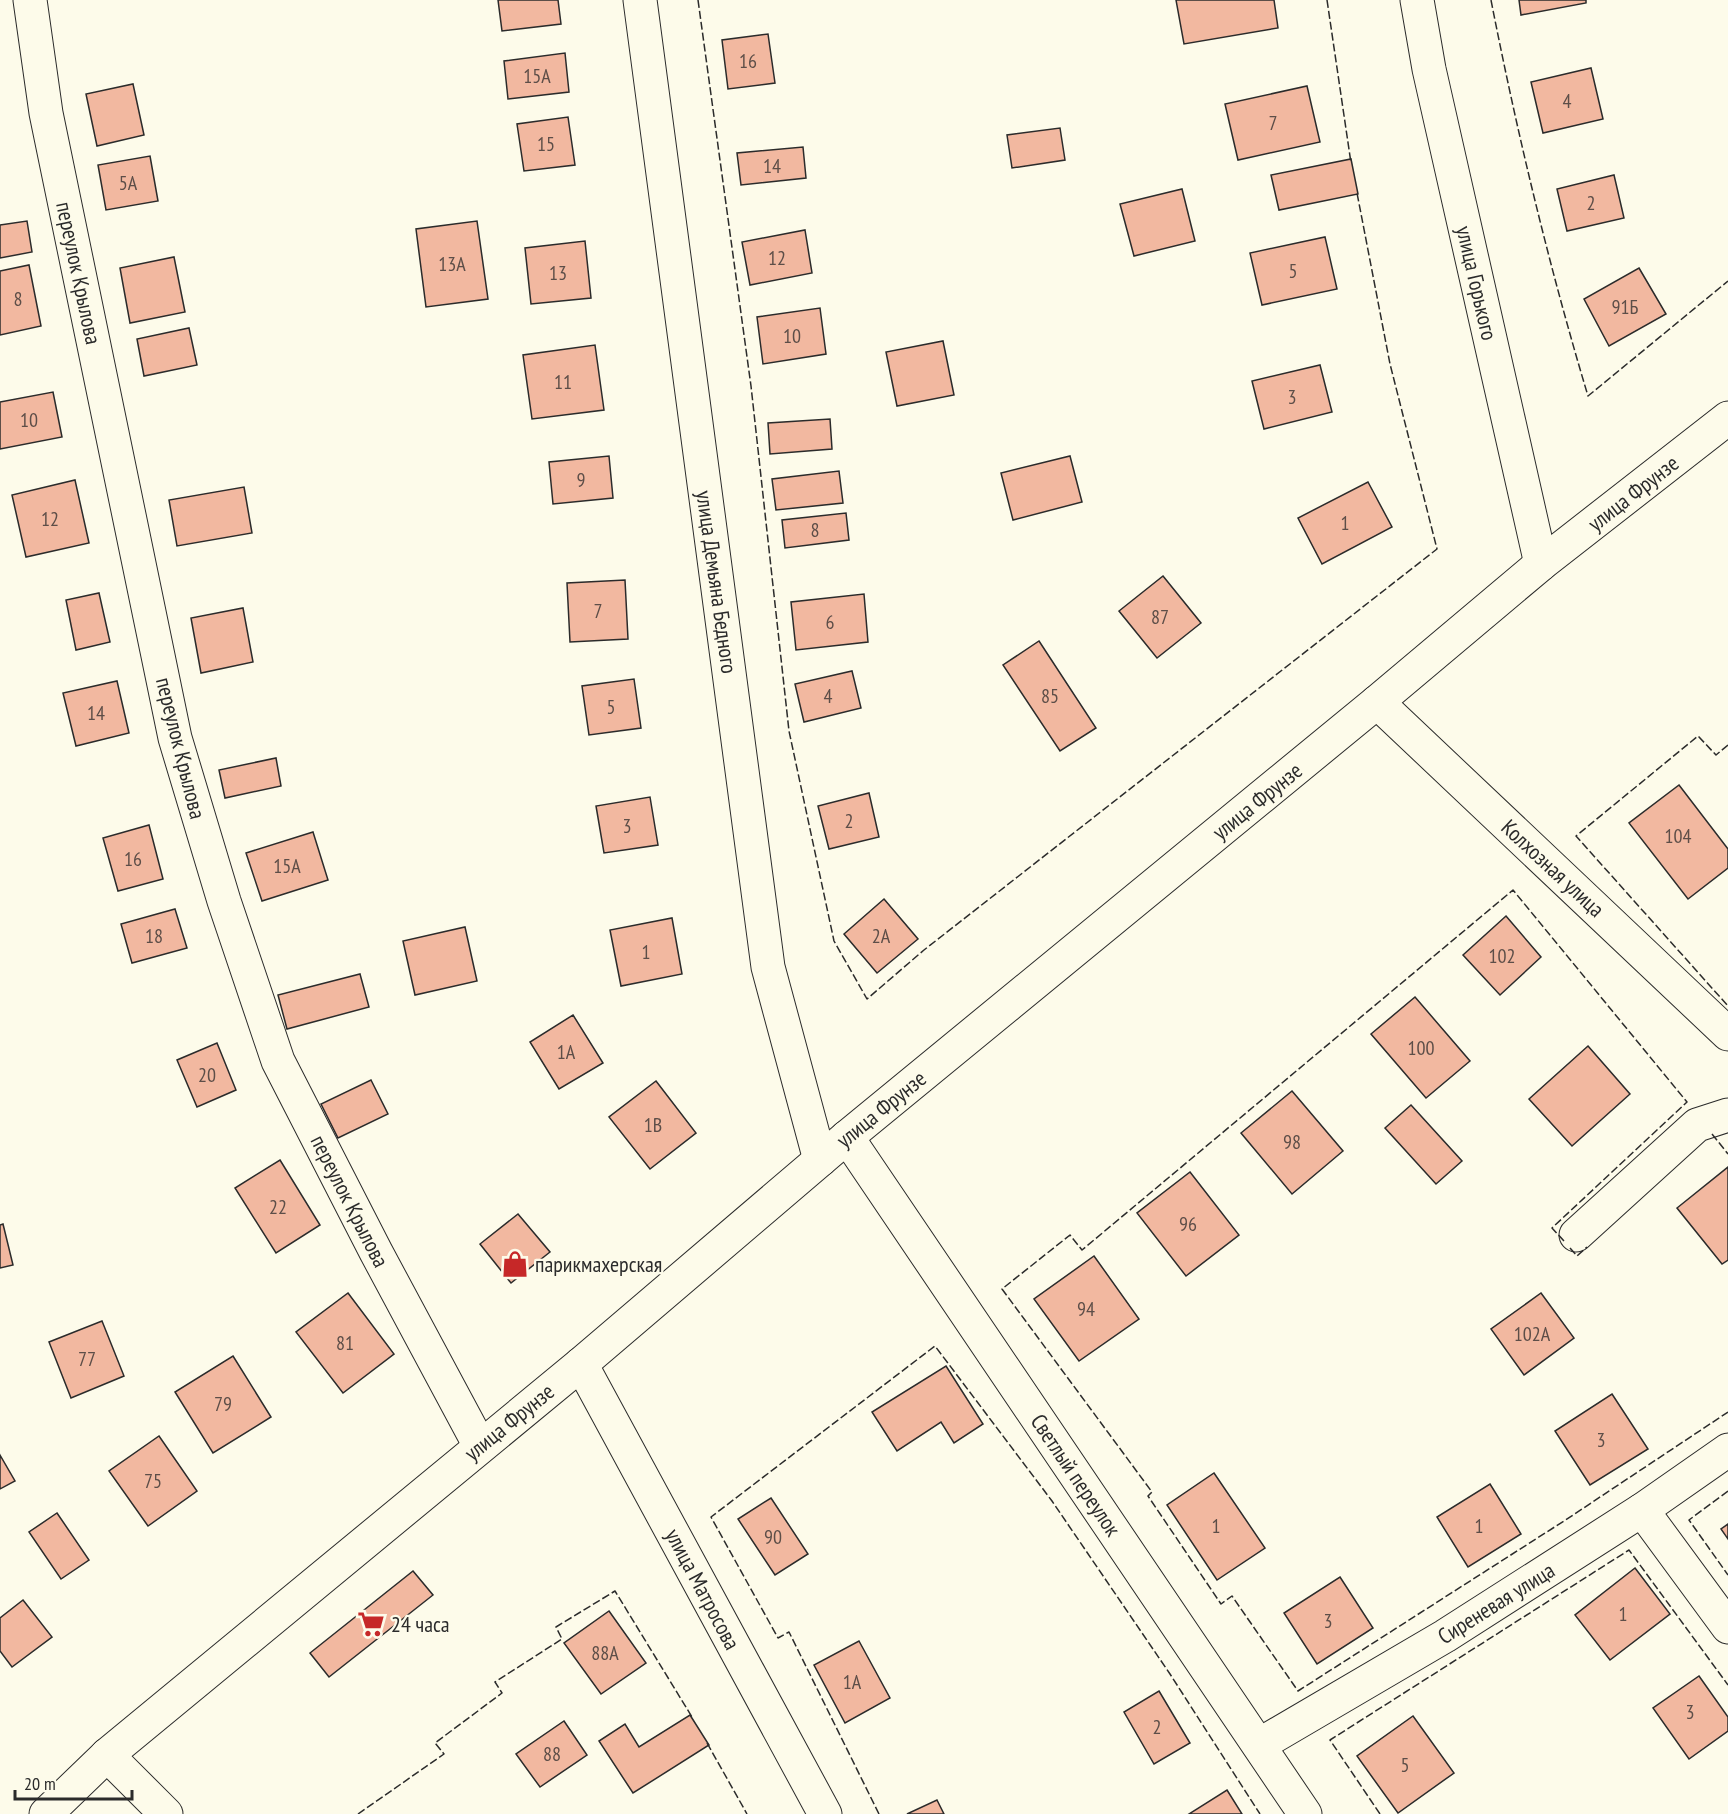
<svg xmlns="http://www.w3.org/2000/svg" width="1728" height="1814" font-family="'PT Sans Narrow',sans-serif">
  <style>
    .building { fill: #f2b8a0; stroke: #2b2b2b; stroke-width: 1.5 }
    .lines { fill: none; stroke-linecap: round; stroke-linejoin: round }
    .minor-casing { stroke: #2b2b2b; stroke-width: 35 }
    .major-casing { stroke: #2b2b2b; stroke-width: 35 }
    .minor { stroke: #fdfbea; stroke-width: 33 }
    .major { stroke: #fdfbea; stroke-width: 33 }
    .fence { stroke: #2b2b2b; stroke-width: 1.5; stroke-dasharray: 8 3; stroke-linecap: butt }
    .labels { text-anchor: middle; dominant-baseline: central; stroke-width: 4.5; stroke-linejoin: round; paint-order: stroke }
    .number-label { font-size: 20px; fill: #5d4e48 }
    .street-label { font-size: 22px; fill: #2b2b2b; stroke: #fdfbea }
    .poi-label { font-size: 22px; fill: #2b2b2b; stroke: #fdfbea; text-anchor: start }
  </style>
  <rect width="100%" height="100%" fill="#fdfbea"/>
  <g class="building">
    <path d="M498 0H558L561 24 502 31Z"/>
    <path d="M1176 0H1274L1278 28 1184 44Z"/>
    <path d="M1519 0H1586V3L1521 15Z"/>
    <path d="M768 34 775 83 728 89 722 40Z"/>
    <path d="M565 53 569 92 508 99 504 61Z"/>
    <path d="M1591 68 1603 119 1543 133 1531 82Z"/>
    <path d="M133 84 144 135 97 146 86 94Z"/>
    <path d="M1307 86 1320 142 1238 160 1225 104Z"/>
    <path d="M568 117 575 165 524 171 517 124Z"/>
    <path d="M1060 128 1065 160 1012 168 1007 135Z"/>
    <path d="M803 147 806 178 741 185 737 153Z"/>
    <path d="M150 156 158 201 106 210 98 165Z"/>
    <path d="M1351 159 1358 194 1279 210 1271 175Z"/>
    <path d="M1614 175 1624 218 1567 231 1557 189Z"/>
    <path d="M1182 189 1195 241 1134 256 1120 204Z"/>
    <path d="M27 221 32 252 0 258V225Z"/>
    <path d="M477 221 488 299 426 307 416 229Z"/>
    <path d="M805 230 812 273 750 285 742 242Z"/>
    <path d="M1325 237 1337 289 1262 305 1250 253Z"/>
    <path d="M585 241 591 298 531 304 525 248Z"/>
    <path d="M174 257 185 312 130 323 120 268Z"/>
    <path d="M29 265 41 326 0 335V271Z"/>
    <path d="M1639 268 1666 314 1609 346 1584 299Z"/>
    <path d="M820 308 826 354 763 364 757 317Z"/>
    <path d="M189 328 197 365 144 376 137 339Z"/>
    <path d="M943 341 954 395 897 406 886 352Z"/>
    <path d="M595 345 604 410 532 419 523 355Z"/>
    <path d="M1320 365 1332 412 1264 429 1252 381Z"/>
    <path d="M53 392 62 437 0 449V402Z"/>
    <path d="M830 419 832 449 770 454 768 423Z"/>
    <path d="M609 456 613 498 553 504 549 462Z"/>
    <path d="M1070 456 1082 502 1013 520 1001 473Z"/>
    <path d="M839 471 843 503 776 510 772 479Z"/>
    <path d="M75 480 89 543 26 557 12 495Z"/>
    <path d="M1368 482 1392 527 1322 564 1298 518Z"/>
    <path d="M244 487 252 533 177 546 169 500Z"/>
    <path d="M846 513 849 540 785 548 782 520Z"/>
    <path d="M1163 576 1201 623 1157 658 1119 611Z"/>
    <path d="M625 580 628 639 570 642 567 583Z"/>
    <path d="M99 593 110 642 76 650 66 600Z"/>
    <path d="M864 594 868 642 796 650 791 602Z"/>
    <path d="M243 608 253 662 201 673 191 618Z"/>
    <path d="M1039 641 1096 728 1060 751 1003 665Z"/>
    <path d="M852 671 861 708 804 722 795 684Z"/>
    <path d="M634 679 641 728 589 735 582 686Z"/>
    <path d="M117 681 129 733 76 746 63 693Z"/>
    <path d="M276 758 281 786 225 798 219 770Z"/>
    <path d="M1679 785 1728 849V868L1688 899 1629 823Z"/>
    <path d="M869 793 879 837 829 849 818 806Z"/>
    <path d="M650 797 658 845 604 853 596 806Z"/>
    <path d="M149 825 163 879 118 891 103 838Z"/>
    <path d="M313 832 328 880 262 901 246 853Z"/>
    <path d="M884 899 918 939 877 973 844 934Z"/>
    <path d="M175 909 187 948 132 963 121 924Z"/>
    <path d="M1506 916 1541 957 1500 995 1463 955Z"/>
    <path d="M672 918 682 974 621 986 610 930Z"/>
    <path d="M465 927 477 981 415 995 403 941Z"/>
    <path d="M360 974 369 1007 287 1029 278 995Z"/>
    <path d="M1415 997 1470 1061 1426 1098 1371 1034Z"/>
    <path d="M573 1015 603 1063 559 1089 530 1042Z"/>
    <path d="M217 1043 236 1090 197 1107 177 1060Z"/>
    <path d="M1588 1046 1630 1094 1572 1146 1529 1099Z"/>
    <path d="M371 1080 388 1114 338 1138 321 1104Z"/>
    <path d="M656 1081 696 1133 650 1169 609 1117Z"/>
    <path d="M1292 1091 1343 1151 1292 1194 1241 1133Z"/>
    <path d="M1411 1105 1462 1161 1436 1184 1385 1128Z"/>
    <path d="M280 1160 320 1225 276 1253 235 1188Z"/>
    <path d="M1728 1167V1260L1722 1264 1677 1208Z"/>
    <path d="M1190 1172 1239 1235 1186 1276 1137 1213Z"/>
    <path d="M518 1214 550 1252 511 1283 480 1244Z"/>
    <path d="M3 1224 13 1265 0 1268V1225Z"/>
    <path d="M1094 1256 1139 1319 1079 1361 1034 1299Z"/>
    <path d="M348 1293 394 1354 343 1393 296 1332Z"/>
    <path d="M1541 1293 1574 1338 1524 1375 1491 1329Z"/>
    <path d="M102 1321 124 1376 71 1398 49 1342Z"/>
    <path d="M233 1356 271 1417 213 1453 175 1392Z"/>
    <path d="M946 1366 983 1424 954 1443 941 1422 897 1451 872 1412Z"/>
    <path d="M1612 1394 1648 1449 1590 1485 1555 1431Z"/>
    <path d="M159 1436 197 1491 148 1526 109 1471Z"/>
    <path d="M0 1455 15 1481 0 1489Z"/>
    <path d="M1214 1473 1265 1548 1217 1580 1167 1505Z"/>
    <path d="M1490 1484 1521 1534 1468 1567 1437 1517Z"/>
    <path d="M771 1498 808 1554 775 1575 738 1519Z"/>
    <path d="M57 1513 89 1560 61 1579 29 1532Z"/>
    <path d="M1728 1524V1539L1721 1529Z"/>
    <path d="M1635 1568 1670 1614 1610 1660 1575 1615Z"/>
    <path d="M413 1571 433 1595 329 1677 310 1653Z"/>
    <path d="M1340 1577 1373 1628 1317 1664 1284 1613Z"/>
    <path d="M23 1600 52 1637 12 1667 0 1651V1618Z"/>
    <path d="M609 1611 646 1663 601 1694 564 1643Z"/>
    <path d="M859 1641 890 1698 845 1723 814 1665Z"/>
    <path d="M1699 1676 1728 1717V1731L1689 1759 1653 1708Z"/>
    <path d="M1159 1691 1190 1743 1154 1764 1124 1712Z"/>
    <path d="M690 1715 709 1745 633 1793 599 1741 625 1724 639 1747Z"/>
    <path d="M1413 1716 1454 1773 1398 1813 1357 1756Z"/>
    <path d="M564 1721 587 1755 540 1787 516 1754Z"/>
    <path d="M1227 1790 1242 1814H1189Z"/>
    <path d="M937 1800 944 1814H907Z"/>
  </g>
  <g class="lines">
    <defs>
      <g id="minor">
        <path d="M30 0 46 113 175 738 224 901 278 1061 376 1252 480 1446"/>
        <path d="M640 0 768 967 820 1160"/>
        <path d="M1417 0 1429 69 1541 564"/>
        <path d="M1377 702 1728 1034"/>
        <path d="M847 1137 1305 1814"/>
        <path d="M1576 1235 1697 1125 1728 1115"/>
        <path d="M581 1364 825 1814"/>
        <path d="M1642 1510 1728 1627"/>
        <path d="M1259 1745 1445 1636 1642 1510 1728 1450"/>
        <path d="M107 1755 166 1814"/>
      </g>
      <path id="major" d="M46 1814 107 1755 581 1364 847 1137 1377 702 1541 564 1728 418"/>
    </defs>
    <use href="#minor" class="minor-casing"/>
    <use href="#major" class="major-casing"/>
    <use href="#minor" class="minor"/>
    <use href="#major" class="major"/>
    <g class="fence">
      <path d="M698 0 751 386 789 731 834 941 867 999 924 950 1437 549 1390 364 1357 193"/>
      <path d="M1327 0 1351 163"/>
      <path d="M1491 0C1517 133 1549 266 1588 396L1728 281"/>
      <path d="M1728 745 1716 755 1698 736 1576 836 1728 1006"/>
      <path d="M1712 1134 1728 1154"/>
      <path d="M1564 1241 1552 1228 1687 1102 1513 890 1082 1250 1070 1235 1002 1289 1152 1492 1148 1496 1221 1604 1232 1596 1298 1691 1564 1521 1728 1412"/>
      <path d="M1570 1248 1577 1256 1587 1247"/>
      <path d="M1728 1491 1689 1520 1728 1575"/>
      <path d="M707 1743 747 1814"/>
      <path d="M358 1814 444 1754 435 1743 502 1693 495 1682 562 1639 556 1627 615 1591 692 1717"/>
      <path d="M879 1814 789 1632 778 1638 711 1517 935 1346 1052 1501 1170 1674 1260 1814"/>
      <path d="M1380 1814 1330 1740 1629 1550 1728 1685"/>
    </g>
  </g>
  <defs>
    <symbol id="shop-bare" viewBox="-9 -9 18 18"><path d="M-5-2.5h2.3a2.7 3.5 0 0 1 5.4 0H5L5.5 6h-11ZM-1.5-2.5h3a1.5 2.3 0 0 0-3 0Z" fill="#c62828" stroke="#fdfbea" stroke-width="2.5" paint-order="stroke"/></symbol>
    <symbol id="supermarket-bare" viewBox="-9 -9 18 18"><path d="M-6-5.5h2.5l.6 2H6L4.5 2H-2.5L-4.4-4H-6ZM-1.5 3.2a1.3 1.3 0 1 0 .1 0ZM3 3.2a1.3 1.3 0 1 0 .1 0Z" fill="#c62828" stroke="#fdfbea" stroke-width="2.5" paint-order="stroke"/></symbol>
  </defs>
  <g fill-rule="evenodd">
    <use href="#shop-bare" x="496" y="1245" width="38" height="38"/>
    <use href="#supermarket-bare" x="352" y="1605" width="38" height="38"/>
  </g>
  <g class="labels">
    <g class="number-label">
      <text x="748" y="61">16</text>
      <text x="537" y="76">15А</text>
      <text x="1567" y="101">4</text>
      <text x="1273" y="123">7</text>
      <text x="546" y="144">15</text>
      <text x="772" y="166">14</text>
      <text x="128" y="183">5А</text>
      <text x="1591" y="203">2</text>
      <text x="777" y="258">12</text>
      <text x="452" y="264">13А</text>
      <text x="1293" y="271">5</text>
      <text x="558" y="273">13</text>
      <text x="18" y="299">8</text>
      <text x="1625" y="307">91Б</text>
      <text x="792" y="336">10</text>
      <text x="563" y="382">11</text>
      <text x="1292" y="397">3</text>
      <text x="29" y="420">10</text>
      <text x="581" y="480">9</text>
      <text x="50" y="519">12</text>
      <text x="1345" y="523">1</text>
      <text x="815" y="530">8</text>
      <text x="598" y="611">7</text>
      <text x="1160" y="617">87</text>
      <text x="830" y="622">6</text>
      <text x="828" y="696">4</text>
      <text x="1050" y="696">85</text>
      <text x="611" y="707">5</text>
      <text x="96" y="713">14</text>
      <text x="849" y="821">2</text>
      <text x="627" y="826">3</text>
      <text x="1678" y="836">104</text>
      <text x="133" y="859">16</text>
      <text x="287" y="866">15А</text>
      <text x="154" y="936">18</text>
      <text x="881" y="936">2А</text>
      <text x="646" y="952">1</text>
      <text x="1502" y="956">102</text>
      <text x="1421" y="1048">100</text>
      <text x="566" y="1052">1А</text>
      <text x="207" y="1075">20</text>
      <text x="653" y="1125">1В</text>
      <text x="1292" y="1142">98</text>
      <text x="278" y="1207">22</text>
      <text x="1188" y="1224">96</text>
      <text x="1086" y="1309">94</text>
      <text x="1532" y="1334">102А</text>
      <text x="345" y="1343">81</text>
      <text x="87" y="1359">77</text>
      <text x="223" y="1404">79</text>
      <text x="1601" y="1440">3</text>
      <text x="153" y="1481">75</text>
      <text x="1216" y="1526">1</text>
      <text x="1479" y="1526">1</text>
      <text x="773" y="1537">90</text>
      <text x="1623" y="1614">1</text>
      <text x="1328" y="1621">3</text>
      <text x="605" y="1653">88А</text>
      <text x="852" y="1682">1А</text>
      <text x="1690" y="1712">3</text>
      <text x="1157" y="1727">2</text>
      <text x="552" y="1754">88</text>
      <text x="1405" y="1765">5</text>
    </g>
    <g class="street-label">
      <text transform="translate(79 273) rotate(78)">переулок Крылова</text>
      <text transform="translate(1477 283) rotate(77)">улица Горького</text>
      <text transform="translate(1633 493) rotate(-38)">улица Фрунзе</text>
      <text transform="translate(717 582) rotate(82)">улица Демьяна Бедного</text>
      <text transform="translate(181 748) rotate(76)">переулок Крылова</text>
      <text transform="translate(1257 801) rotate(-39)">улица Фрунзе</text>
      <text transform="translate(1553 868) rotate(43)">Колхозная улица</text>
      <text transform="translate(881 1109) rotate(-39)">улица Фрунзе</text>
      <text transform="translate(350 1201) rotate(63)">переулок Крылова</text>
      <text transform="translate(509 1422) rotate(-39)">улица Фрунзе</text>
      <text transform="translate(1076 1475) rotate(56)">Светлый переулок</text>
      <text transform="translate(703 1589) rotate(62)">улица Матросова</text>
      <text transform="translate(1496 1603) rotate(-32)">Сиреневая улица</text>
    </g>
    <g class="poi-label">
      <text x="535" y="1264">парикмахерская</text>
      <text x="391" y="1624">24 часа</text>
    </g>
  </g>
  <path d="M15 1790v9h117v-9" fill="none" stroke="#2b2b2b" stroke-width="3"/>
  <text x="24" y="1790" font-size="18" fill="#2b2b2b" stroke="#fdfbea" stroke-width="4.5" paint-order="stroke">20 m</text>
</svg>
